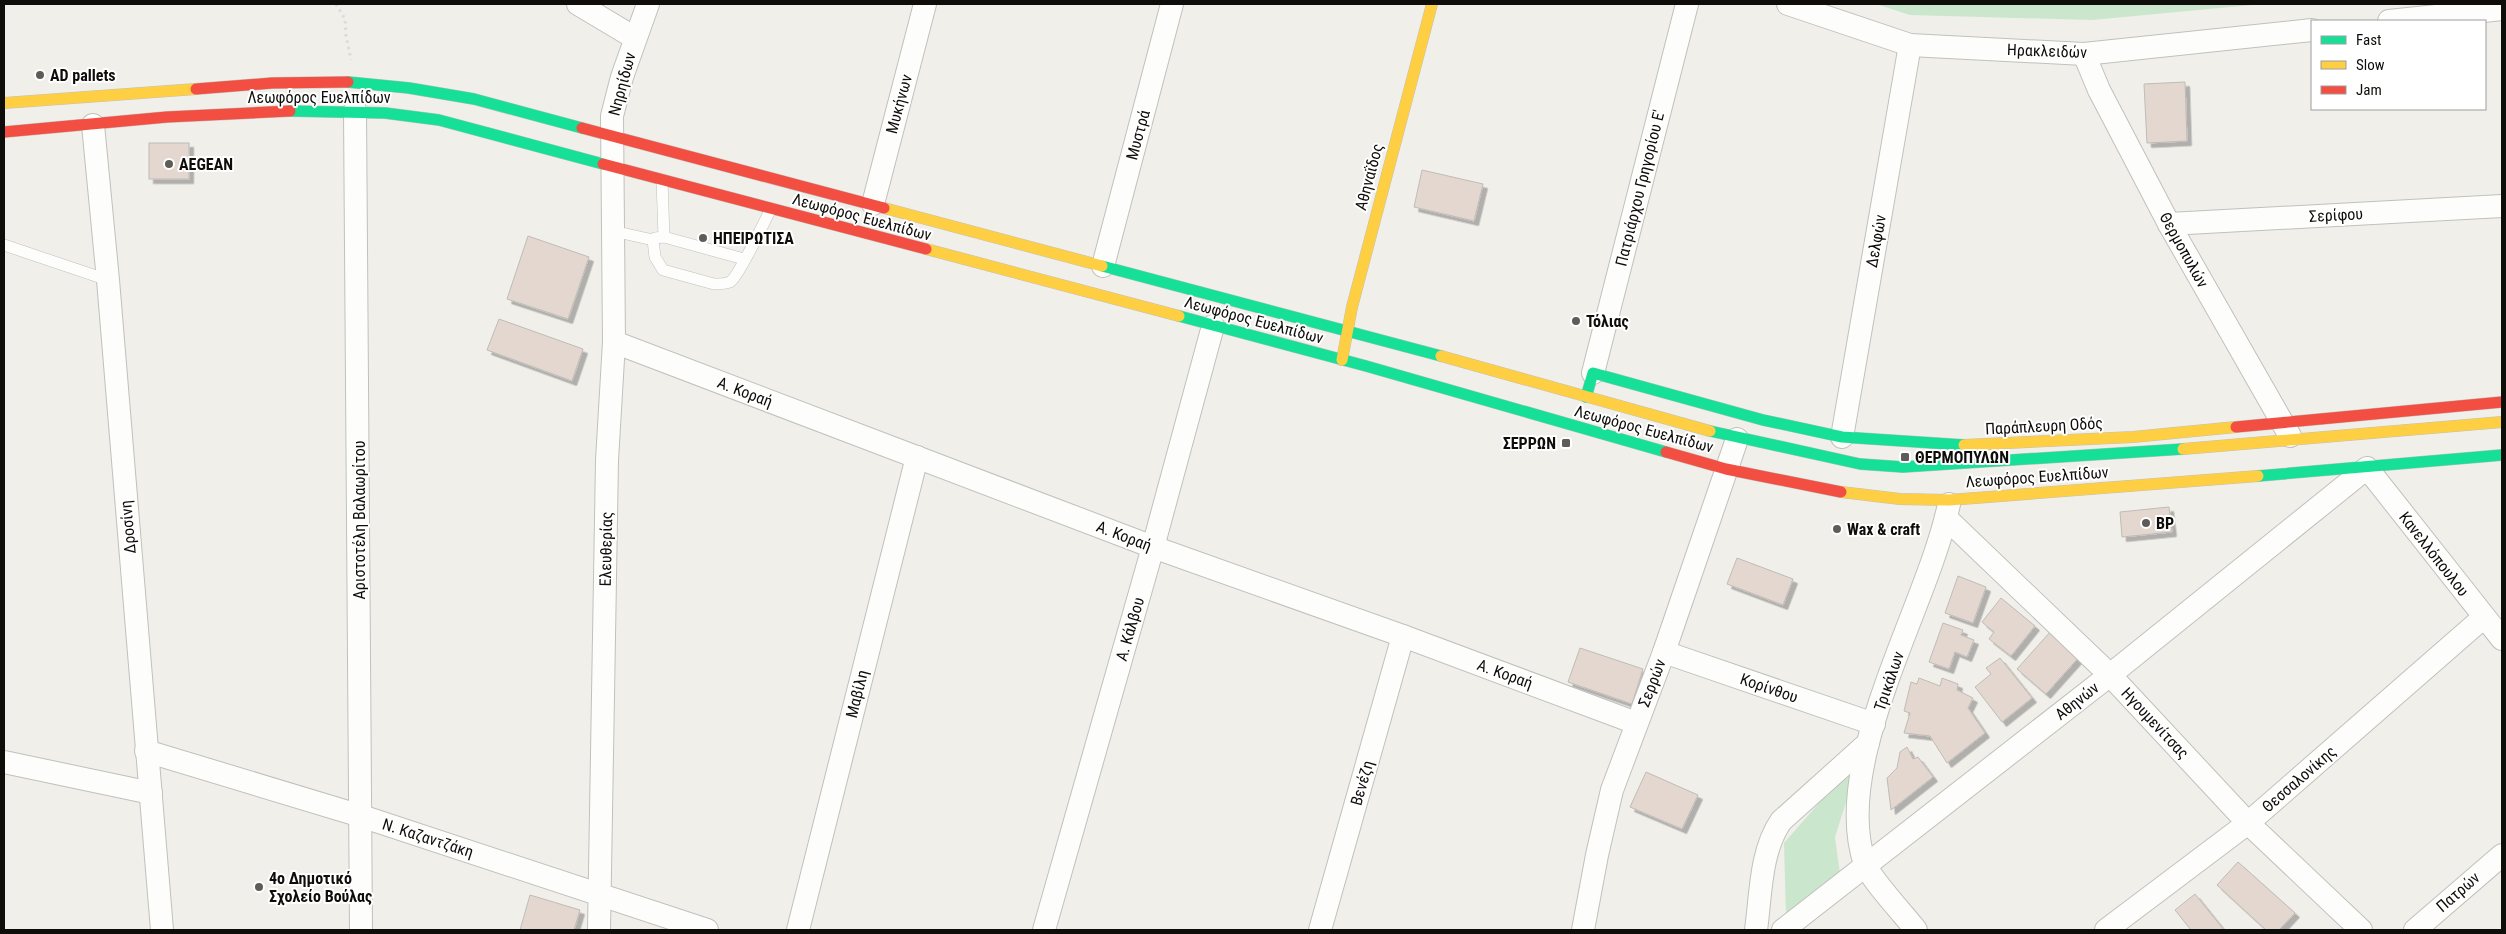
<svg xmlns="http://www.w3.org/2000/svg" width="2506" height="934" font-family="'Roboto Condensed',sans-serif">
  <style>
    .green { fill: #cae7cd }
    .building { fill: #e3d7cf; stroke: #bebbb8; filter: url(#shadow) }
    .lines { fill: none; stroke-linecap: round; stroke-linejoin: round }
    .lane-casing { stroke: #c1c0bc; stroke-width: 12 }
    .street-casing { stroke: #c1c0bc; stroke-width: 24 }
    .fast-casing { stroke: #c1c0bc; stroke-width: 12 }
    .slow-casing { stroke: #c1c0bc; stroke-width: 12 }
    .jam-casing { stroke: #c1c0bc; stroke-width: 12 }
    .path { stroke: #dcdbd9; stroke-width: 3; stroke-dasharray: 2.5 4; stroke-linecap: butt }
    .lane { stroke: #fdfdfc; stroke-width: 11 }
    .street { stroke: #fdfdfc; stroke-width: 22 }
    .fast { stroke: #16e098; stroke-width: 11 }
    .slow { stroke: #ffcf43; stroke-width: 11 }
    .jam { stroke: #f24e42; stroke-width: 11 }
    .poi-dot { fill: #5d5c58; stroke: #fff; stroke-width: 2 }
    .labels { text-anchor: middle; dominant-baseline: central; stroke-width: 4; stroke-linejoin: round; paint-order: stroke }
    .street-label { font-size: 16px; fill: #0e0d0a; stroke: #fff }
    .poi-label { font-size: 16px; font-weight: bold; fill: #0e0d0a; stroke: #fff; text-anchor: start }
  </style>
  <defs>
    <filter id="shadow"><feDropShadow dx="4.5" dy="4.5" stdDeviation="0" flood-color="#0004"/></filter>
  </defs>
  <rect width="100%" height="100%" fill="#f1efea"/>
  <g class="green">
    <path d="M1876 4H2263L2092 20 1910 15Z"/>
    <path d="M1861 755 1835 837 1840 874 1786 915 1784 843Z"/>
  </g>
  <g class="building">
    <path d="M2185 82 2187 141 2147 143 2144 84Z"/>
    <rect x="149" y="143" width="40" height="36"/>
    <path d="M1422 170 1483 184 1474 221 1414 207Z"/>
    <path d="M528 236 589 257 568 319 507 299Z"/>
    <path d="M499 319 583 349 572 381 487 350Z"/>
    <path d="M2169 507 2172 532 2122 537 2120 512Z"/>
    <path d="M1737 558 1793 579 1783 605 1727 584Z"/>
    <path d="M1958 576 1986 587 1973 623 1945 613Z"/>
    <path d="M2001 598 2035 626 2011 656 1989 639 1994 632 1982 622Z"/>
    <path d="M1943 623 1963 630 1961 635 1974 640 1967 657 1955 652 1949 669 1929 662Z"/>
    <path d="M2051 631 2080 656 2046 694 2017 669Z"/>
    <path d="M1580 648 1643 669 1632 704 1568 682Z"/>
    <path d="M2000 658 2032 698 2002 722 1975 687 1991 674 1986 668Z"/>
    <path d="M1919 678 1940 686 1942 678 1958 684 1957 690 1973 698 1968 708 1985 733 1947 763 1930 736 1904 733 1910 713 1904 711 1911 682 1917 684Z"/>
    <path d="M1907 747 1913 759 1918 757 1933 777 1891 810 1887 778 1897 768 1900 752Z"/>
    <path d="M1646 772 1698 795 1682 829 1630 807Z"/>
    <path d="M2238 862 2295 913 2279 930H2266L2217 885Z"/>
    <path d="M2195 894 2224 930H2191L2175 910Z"/>
    <path d="M530 895 580 910 574 930H520Z"/>
  </g>
  <g class="lines">
    <defs>
      <g id="lane">
        <path d="M662 180 664 237"/>
        <path d="M613 231 653 240"/>
        <path d="M4 245 108 280"/>
        <path d="M744 259 664 237 655 238 653 240 655 257 663 270 714 284C720 284 725 284 730 282 739 276 764 222 771 209"/>
      </g>
      <g id="street">
        <path d="M578 4 635 38"/>
        <path d="M1788 4 1910 45 2084 54 2312 30"/>
        <path d="M2389 21 2502 9"/>
        <path d="M2084 54 2099 90 2169 224 2290 436"/>
        <path d="M355 110 361 930"/>
        <path d="M93 125 108 280 162 930"/>
        <path d="M873 204 925 4"/>
        <path d="M2169 224 2502 206"/>
        <path d="M1103 266 1172 4"/>
        <path d="M614 342 1153 547 1403 636 1636 723"/>
        <path d="M1593 373 1687 4"/>
        <path d="M1842 437 1910 45"/>
        <path d="M1946 518 2110 675 2248 823 2361 930"/>
        <path d="M1664 652 1874 724"/>
        <path d="M146 751 361 816 707 930"/>
        <path d="M4 762 151 793"/>
        <path d="M599 930 607 460 614 342 612 116 622 77 648 4"/>
        <path d="M798 930 917 457"/>
        <path d="M1044 930 1153 547 1213 326"/>
        <path d="M1320 930 1403 636"/>
        <path d="M1583 930 1597 855 1612 790 1664 652 1737 439"/>
        <path d="M1756 930C1761 894 1760 852 1781 821L1868 743"/>
        <path d="M1783 930 2110 675 2367 468 2502 639"/>
        <path d="M1916 930C1905 916 1870 878 1865 864 1830 763 1928 606 1949 504"/>
        <path d="M2106 930 2248 823 2484 617"/>
        <path d="M2415 930 2502 855"/>
      </g>
      <g id="fast">
        <path d="M348 82 409 88 474 99 582 128"/>
        <path d="M290 111 385 113 439 120 603 164"/>
        <path d="M1102 266 1441 356"/>
        <path d="M1179 316 1366 366 1666 452"/>
        <path d="M1586 397 1593 373 1763 420 1842 437 1964 445"/>
        <path d="M1710 431 1860 464 1903 467 2183 449"/>
        <path d="M2258 476 2502 455"/>
      </g>
      <g id="slow">
        <path d="M4 103 196 89"/>
        <path d="M884 208 1102 266"/>
        <path d="M926 249 1179 316"/>
        <path d="M1441 356 1710 431"/>
        <path d="M1342 360 1352 307 1432 4"/>
        <path d="M1964 445 2133 437 2236 427"/>
        <path d="M2183 449 2502 422"/>
        <path d="M1841 492 1900 499 1949 500 2258 476"/>
      </g>
      <g id="jam">
        <path d="M196 89 272 83 348 82"/>
        <path d="M582 128 884 208"/>
        <path d="M4 132 167 117 290 111"/>
        <path d="M603 164 926 249"/>
        <path d="M2236 427 2502 402"/>
        <path d="M1666 452 1726 469 1841 492"/>
      </g>
    </defs>
    <use href="#lane" class="lane-casing"/>
    <use href="#street" class="street-casing"/>
    <use href="#fast" class="fast-casing"/>
    <use href="#slow" class="slow-casing"/>
    <use href="#jam" class="jam-casing"/>
    <path class="path" d="M336 4 345 19 346 36 351 60"/>
    <use href="#lane" class="lane"/>
    <use href="#street" class="street"/>
    <use href="#fast" class="fast"/>
    <use href="#slow" class="slow"/>
    <use href="#jam" class="jam"/>
  </g>
  <g class="poi-dot">
    <circle cx="40" cy="75" r="5"/>
    <circle cx="169" cy="164" r="5"/>
    <circle cx="703" cy="238" r="5"/>
    <circle cx="1576" cy="321" r="5"/>
    <rect x="1561" y="438" width="10" height="10" rx="2.5"/>
    <rect x="1900" y="452" width="10" height="10" rx="2.5"/>
    <circle cx="2146" cy="523" r="5"/>
    <circle cx="1837" cy="529" r="5"/>
    <circle cx="259" cy="887" r="5"/>
  </g>
  <g class="labels">
    <g class="street-label">
      <text transform="translate(2047 51) rotate(2)">Ηρακλειδών</text>
      <text transform="translate(622 84) rotate(-75)">Νηρηίδων</text>
      <text x="319" y="97">Λεωφόρος Ευελπίδων</text>
      <text transform="translate(899 104) rotate(-75)">Μυκήνων</text>
      <text transform="translate(1138 135) rotate(-75)">Μυστρά</text>
      <text transform="translate(1369 177) rotate(-75)">Αθηναΐδος</text>
      <text transform="translate(1640 188) rotate(-76)">Πατριάρχου Γρηγορίου Ε'</text>
      <text transform="translate(2336 215) rotate(-3)">Σερίφου</text>
      <text transform="translate(862 217) rotate(15)">Λεωφόρος Ευελπίδων</text>
      <text transform="translate(1876 241) rotate(-80)">Δελφών</text>
      <text transform="translate(2184 250) rotate(61)">Θερμοπυλών</text>
      <text transform="translate(1254 320) rotate(15)">Λεωφόρος Ευελπίδων</text>
      <text transform="translate(745 392) rotate(21)">Α. Κοραή</text>
      <text transform="translate(2044 426) rotate(-3)">Παράπλευρη Οδός</text>
      <text transform="translate(1644 429) rotate(15)">Λεωφόρος Ευελπίδων</text>
      <text transform="translate(2037 477) rotate(-4)">Λεωφόρος Ευελπίδων</text>
      <text transform="translate(359 520) rotate(-90)">Αριστοτέλη Βαλαωρίτου</text>
      <text transform="translate(128 527) rotate(-95)">Δροσίνη</text>
      <text transform="translate(1124 536) rotate(21)">Α. Κοραή</text>
      <text transform="translate(606 549) rotate(-89)">Ελευθερίας</text>
      <text transform="translate(2434 554) rotate(52)">Κανελλόπουλου</text>
      <text transform="translate(1130 629) rotate(-74)">A. Κάλβου</text>
      <text transform="translate(1505 674) rotate(20)">Α. Κοραή</text>
      <text transform="translate(1889 681) rotate(-71)">Τρικάλων</text>
      <text transform="translate(1652 683) rotate(-69)">Σερρών</text>
      <text transform="translate(1769 688) rotate(19)">Κορίνθου</text>
      <text transform="translate(857 694) rotate(-76)">Μαβίλη</text>
      <text transform="translate(2077 701) rotate(-38)">Αθηνών</text>
      <text transform="translate(2155 723) rotate(47)">Ηγουμενίτσας</text>
      <text transform="translate(2299 779) rotate(-41)">Θεσσαλονίκης</text>
      <text transform="translate(1362 783) rotate(-74)">Βενέζη</text>
      <text transform="translate(428 838) rotate(18)">Ν. Καζαντζάκη</text>
      <text transform="translate(2458 892) rotate(-41)">Πατρών</text>
    </g>
    <g class="poi-label">
      <text x="50" y="75">AD pallets</text>
      <text x="179" y="164">AEGEAN</text>
      <text x="713" y="238">ΗΠΕΙΡΩΤΙΣΑ</text>
      <text x="1586" y="321">Τόλιας</text>
      <text x="1556" y="443" text-anchor="end">ΣΕΡΡΩΝ</text>
      <text x="1915" y="457">ΘΕΡΜΟΠΥΛΩΝ</text>
      <text x="2156" y="523">BP</text>
      <text x="1847" y="529">Wax &amp; craft</text>
      <text x="269" y="878">4ο Δημοτικό<tspan x="269" dy="18">Σχολείο Βούλας</tspan></text>
    </g>
  </g>
  <rect width="2506" height="934" fill="none" stroke="#0e0d0a" stroke-width="10"/>
  <rect x="2311" y="20" width="175" height="90" fill="#ffffff" stroke="#9f9e9d"/>
  <rect x="2321" y="36" width="25" height="8" fill="#16e098" stroke="#9f9e9d"/>
  <text x="2356" y="45" font-size="15" fill="#0e0d0a">Fast</text>
  <rect x="2321" y="61" width="25" height="8" fill="#ffcf43" stroke="#9f9e9d"/>
  <text x="2356" y="70" font-size="15" fill="#0e0d0a">Slow</text>
  <rect x="2321" y="86" width="25" height="8" fill="#f24e42" stroke="#9f9e9d"/>
  <text x="2356" y="95" font-size="15" fill="#0e0d0a">Jam</text>
</svg>
